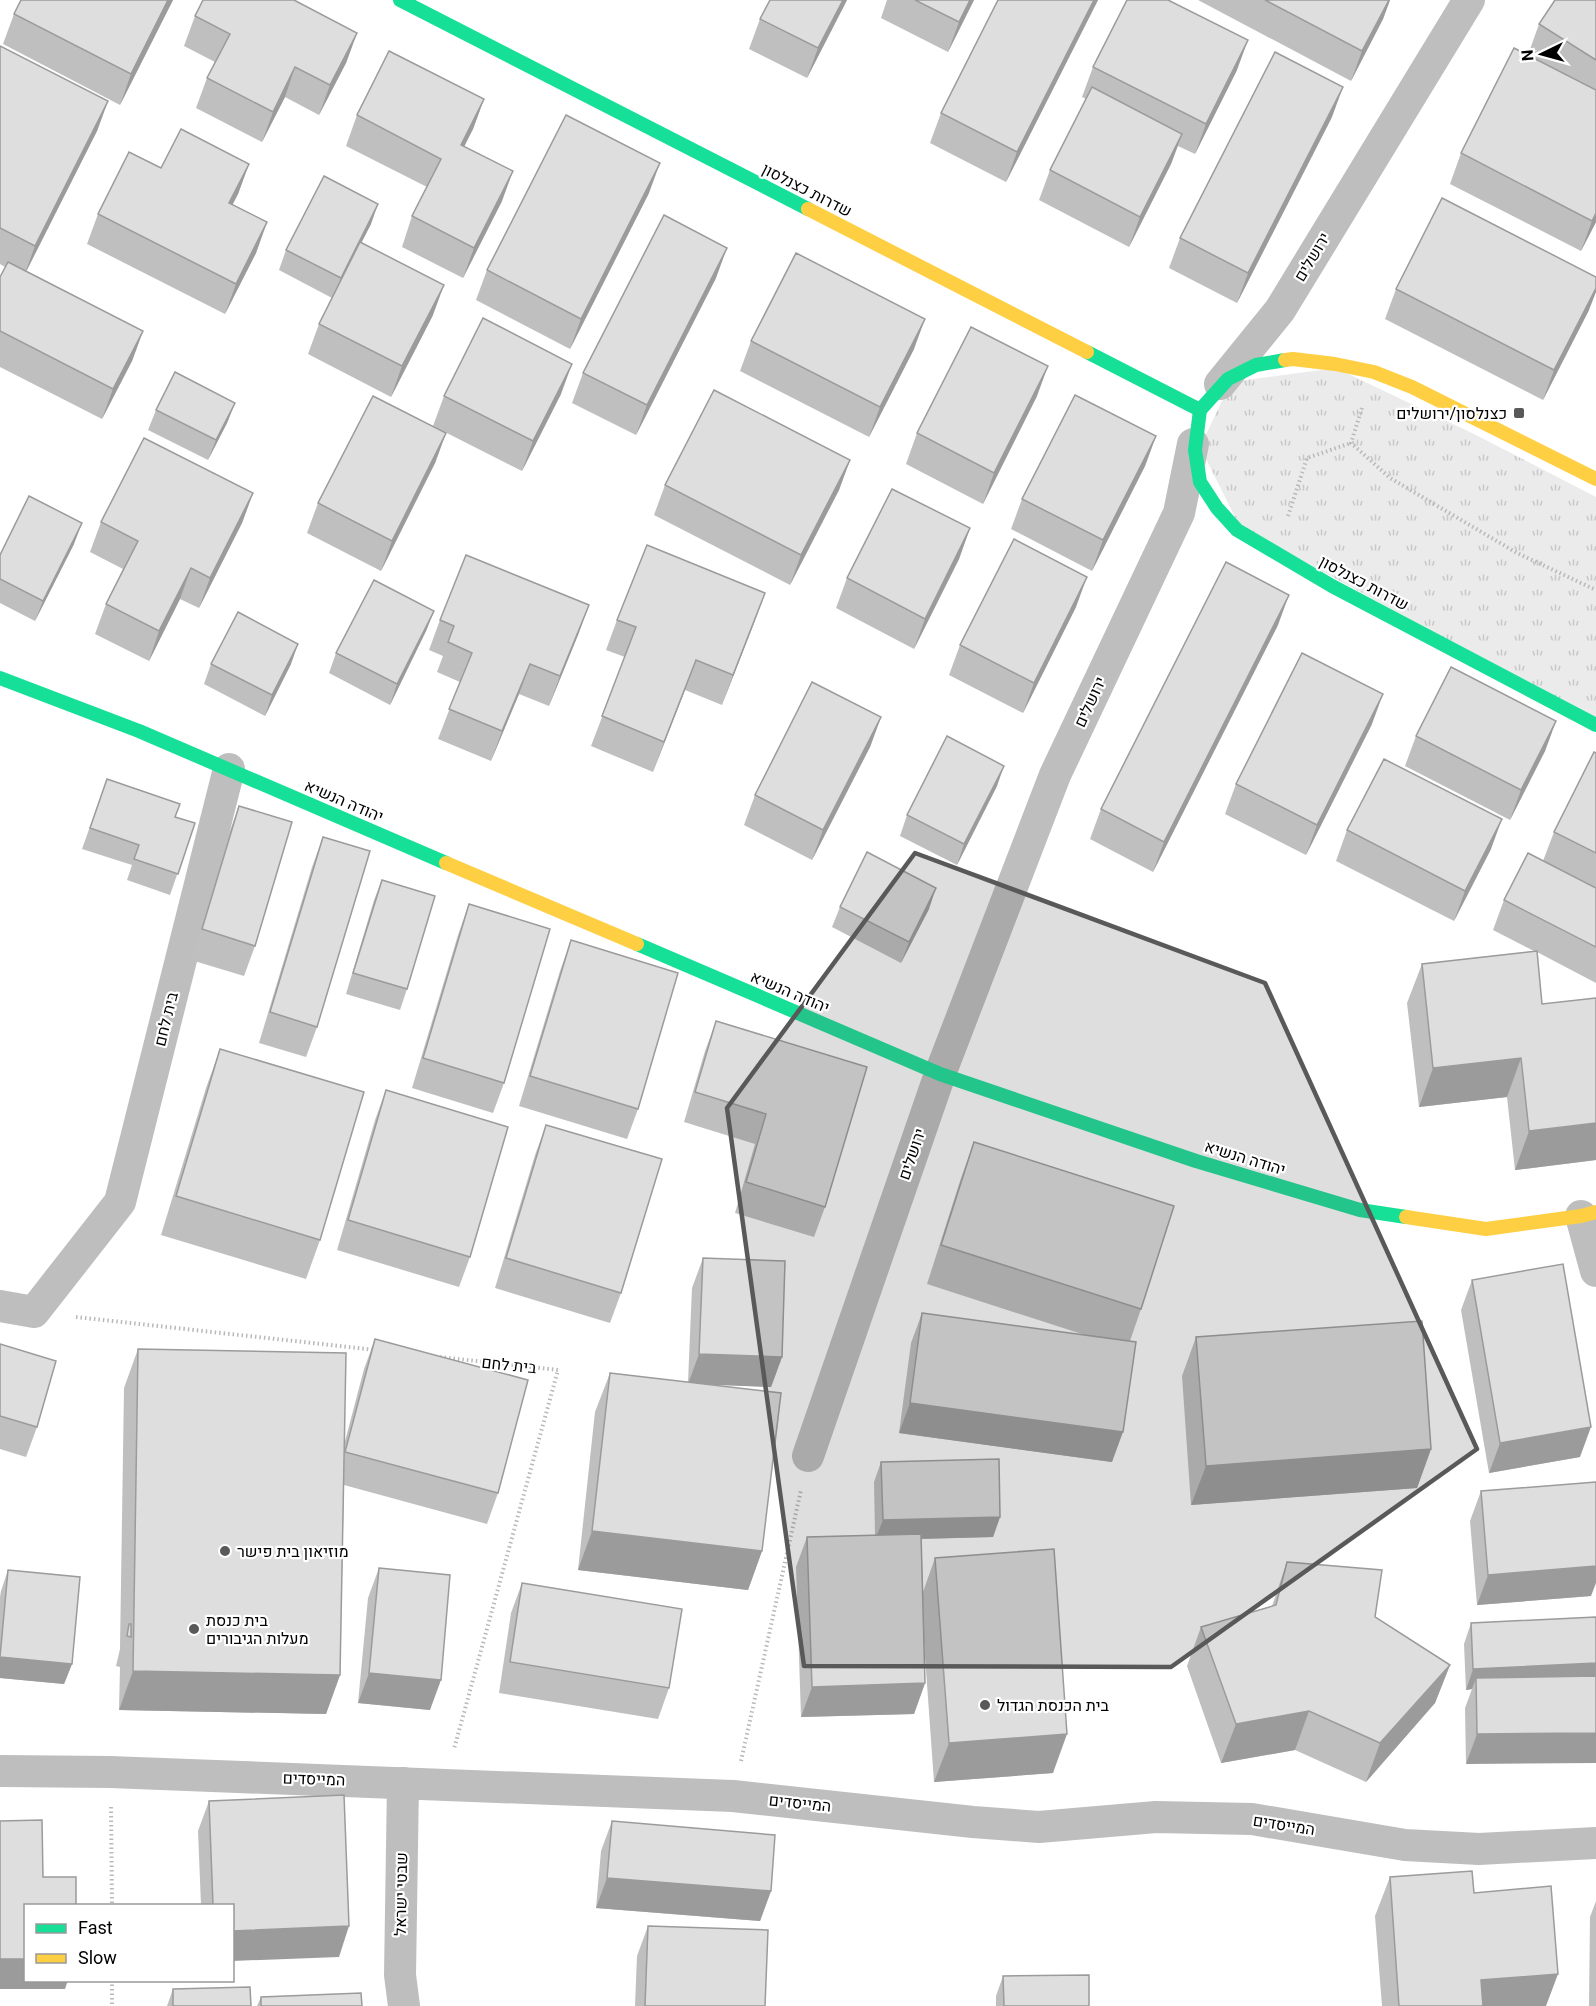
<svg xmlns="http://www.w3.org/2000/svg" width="1596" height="2006" font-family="Roboto,Heebo,sans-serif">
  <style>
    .park { fill: url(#park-tufts) }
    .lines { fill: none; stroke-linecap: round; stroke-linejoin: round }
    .path { stroke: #b9b9b9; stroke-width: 4; stroke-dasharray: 1.5 3; stroke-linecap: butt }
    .street { stroke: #bebebe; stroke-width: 32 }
    .fast { stroke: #16e098; stroke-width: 14 }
    .slow { stroke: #ffcf43; stroke-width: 14 }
    .wall { fill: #bfbfbf }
    .shaded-wall { fill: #9b9b9b }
    .building { fill: #dedede; stroke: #9b9b9b; stroke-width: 1.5 }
    .marked { fill: #595959; fill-opacity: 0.2; stroke: #595959; stroke-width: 4.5; stroke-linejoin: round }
    .poi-dot { fill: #595959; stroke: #fff; stroke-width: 2 }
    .labels { text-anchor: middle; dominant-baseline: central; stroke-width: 4.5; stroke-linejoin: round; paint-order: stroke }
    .street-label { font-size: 16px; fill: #000; stroke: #fff }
    .poi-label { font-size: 16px; fill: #000; stroke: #fff; text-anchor: start }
  </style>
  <defs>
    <pattern id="park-tufts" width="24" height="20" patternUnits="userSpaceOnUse" patternTransform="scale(1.5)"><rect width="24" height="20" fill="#ebebeb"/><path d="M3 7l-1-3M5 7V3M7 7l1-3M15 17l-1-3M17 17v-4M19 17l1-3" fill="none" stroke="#c8c8c8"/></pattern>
  </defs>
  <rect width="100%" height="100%" fill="#fff"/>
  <path class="park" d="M1336 368 1474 434 1596 497V720L1240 527 1200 447 1231 382Z"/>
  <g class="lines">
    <g class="path">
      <path d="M1362 408 1351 443 1390 478 1517 553 1596 590"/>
      <path d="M1288 516 1307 458 1351 443"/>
      <path d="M76 1317 376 1350"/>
      <path d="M440 1357 558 1370 454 1749"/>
      <path d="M741 1761 801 1490"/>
      <path d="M111 1807 112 1906"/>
      <path d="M112 1980V2006"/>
    </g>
    <g class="street">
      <path d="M1220 384 1280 310 1469 0"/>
      <path d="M1581 1216 1596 1271"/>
      <path d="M0 1306 34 1312 120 1202 229 769"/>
      <path d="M808 1456 940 1074 1055 775 1179 513 1193 444"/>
      <path d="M0 1771 110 1772 733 1796 973 1822 1039 1827 1156 1817 1252 1819 1405 1845 1479 1849 1596 1843"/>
      <path d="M403 1783 400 1975 404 2006"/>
    </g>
    <g class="fast">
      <path d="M400 0 808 209"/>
      <path d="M1087 352 1200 410"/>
      <path d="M1285 360 1256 365 1228 379 1200 410 1195 450 1200 482 1217 508 1237 530 1332 586 1596 725"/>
      <path d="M0 678 139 731 446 863"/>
      <path d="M637 944 940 1074 1196 1161 1360 1210 1406 1217"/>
    </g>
    <g class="slow">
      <path d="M808 209 1087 352"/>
      <path d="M1285 360 1293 359 1335 364 1374 372 1412 387 1596 479"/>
      <path d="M446 863 637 944"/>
      <path d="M1406 1217 1486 1229 1581 1216 1596 1212"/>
    </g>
  </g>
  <g class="wall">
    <path d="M173 0 120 105 3 44 14 14Z"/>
    <path d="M847 0 807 78 749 49 760 19Z"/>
    <path d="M887 0H974L948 52 881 18Z"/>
    <path d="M998 0H1098L1006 182 930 143 941 113Z"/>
    <path d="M1198 0H1390L1383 19 1351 81Z"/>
    <path d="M1596 0V222L1581 251 1450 184 1461 153 1535 59 1528 55 1539 24Z"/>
    <path d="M195 16 357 33 346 63 319 115 285 97 262 142 196 108 207 78 215 62 184 46Z"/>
    <path d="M0 46 108 101 97 131 26 271 143 331 132 361 102 419 0 367V277L5 267 0 264Z"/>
    <path d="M1093 67 1237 70 1195 154 1178 146 1171 164 1129 247 1039 200 1050 170 1086 99 1082 97Z"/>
    <path d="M484 99 473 129 464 146 502 201 463 278 402 247 412 216 427 187 346 146 357 115Z"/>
    <path d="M1332 117 1237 303 1169 268 1180 238Z"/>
    <path d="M249 164 238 194 232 205 267 222 256 253 225 314 87 244 98 214 161 168Z"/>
    <path d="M649 193 570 349 476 300 487 270Z"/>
    <path d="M371 224 361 243 433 315 391 397 308 354 319 324 332 298 279 270 286 250Z"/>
    <path d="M716 278 636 435 572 403 583 373Z"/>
    <path d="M1396 289 1589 310 1543 400 1385 319Z"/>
    <path d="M751 341 914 349 869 437 740 371Z"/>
    <path d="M561 394 522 471 433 426 444 396Z"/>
    <path d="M1037 396 983 504 906 464 917 433Z"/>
    <path d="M235 403 227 423 208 460 148 430 156 410Z"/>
    <path d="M446 433 435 463 381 571 307 533 318 503Z"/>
    <path d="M1156 436 1145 466 1092 571 1011 529 1022 499Z"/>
    <path d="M850 460 839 490 790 585 654 515 665 485Z"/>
    <path d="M253 493 242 523 199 608 180 599 149 661 95 634 106 604 123 569 90 552 101 522Z"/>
    <path d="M970 528 959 559 914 649 836 608 847 578Z"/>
    <path d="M74 544 35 621 0 603V555Z"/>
    <path d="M589 605 578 635 549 706 519 694 491 761 438 739 460 682 437 672 443 656 429 650 440 620Z"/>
    <path d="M1076 607 1023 713 949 675 960 645Z"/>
    <path d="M434 611 426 631 390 705 329 673 336 653Z"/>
    <path d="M617 620 754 623 722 705 685 690 653 772 591 746 625 657 606 650Z"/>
    <path d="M1278 625 1153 872 1090 839 1101 809Z"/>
    <path d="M211 664H291L265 716 204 684Z"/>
    <path d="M881 717 870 747 812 860 744 825 755 795Z"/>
    <path d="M1556 721 1545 751 1510 820 1405 766 1416 736Z"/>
    <path d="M1372 724 1306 855 1225 814 1236 784Z"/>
    <path d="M1596 753V983L1537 952 1542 1004 1596 998V1160L1515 1170 1507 1097 1419 1107 1407 1003 1422 964 1534 951 1493 930 1504 900 1543 861 1554 832Z"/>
    <path d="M107 779 175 817 195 823 170 895 127 880 132 865 82 849Z"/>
    <path d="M997 786 957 865 900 836 907 815Z"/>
    <path d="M239 806 255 946 244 976 191 960 228 836Z"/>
    <path d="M1347 830 1491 849 1454 921 1336 861Z"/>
    <path d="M323 837 317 1027 306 1057 259 1043 312 867Z"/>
    <path d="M382 880 407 989 400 1010 346 994 374 900Z"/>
    <path d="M469 904 504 1083 493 1113 412 1088 458 935Z"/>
    <path d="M840 907 929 909 901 963 832 927Z"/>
    <path d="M571 940 638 1109 627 1139 519 1106 560 971Z"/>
    <path d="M716 1021 825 1207 814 1237 735 1213 755 1144 684 1122 705 1051Z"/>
    <path d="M220 1049 320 1240 306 1279 161 1235 206 1088Z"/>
    <path d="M386 1090 470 1257 459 1287 337 1250 375 1120Z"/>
    <path d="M546 1125 621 1293 610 1323 495 1288 535 1155Z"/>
    <path d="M974 1142 1141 1309 1130 1341 1112 1462 899 1433 911 1343 922 1313 1088 1336 927 1284 960 1181Z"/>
    <path d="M703 1258 782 1357 771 1387 706 1384 762 1551 748 1590 578 1570 595 1412 610 1373 688 1382 692 1288Z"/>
    <path d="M1472 1280 1580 1457 1489 1473 1461 1310Z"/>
    <path d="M1196 1337 1431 1449 1417 1488 1191 1505 1182 1376Z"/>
    <path d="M375 1339 498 1493 487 1524 344 1485 340 1675 326 1714 119 1710 120 1667 116 1666 120 1649 124 1388 138 1349 344 1445 364 1369Z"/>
    <path d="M0 1344 37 1427 26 1457 0 1449Z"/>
    <path d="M881 1462 1000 1517 993 1537 921 1539 923 1592 935 1558 1053 1773 934 1782 924 1642 925 1683 914 1714 801 1717 796 1567 807 1537 875 1535 874 1482Z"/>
    <path d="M1481 1491 1591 1596 1477 1605 1470 1521Z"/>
    <path d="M1287 1562 1450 1665 1435 1703 1366 1782 1295 1750 1221 1763 1187 1666 1201 1627 1272 1606Z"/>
    <path d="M379 1568 430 1710 358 1703 368 1598Z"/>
    <path d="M8 1570 72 1664 64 1684 0 1678V1597L1 1591Z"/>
    <path d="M522 1583 669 1688 658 1719 499 1693 511 1613Z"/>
    <path d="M1596 1617 1466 1764 1465 1708 1472 1689 1466 1690 1464 1644 1471 1623Z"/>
    <path d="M209 1801 339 1957 232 1905H201L198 1831Z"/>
    <path d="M612 1821 771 1891 760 1921 596 1908 601 1851Z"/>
    <path d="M1390 1877 1474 1893 1546 2006H1382L1375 1916Z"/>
    <path d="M1596 1901V2006H1589L1590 1917Z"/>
    <path d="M648 1926 765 2006H635L637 1956Z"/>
    <path d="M1003 1976 1089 2006H996V1996Z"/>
    <path d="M173 1989 251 2006H167Z"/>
    <path d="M261 1997 362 2006H257Z"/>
  </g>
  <g class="shaded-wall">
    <path d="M168 0H173L120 105 131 74Z"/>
    <path d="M843 0H847L807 78 818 48Z"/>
    <path d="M970 0H974L948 52 959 22Z"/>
    <path d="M1094 0H1098L1006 182 1017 152Z"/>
    <path d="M1389 0H1390L1383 19 1351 81 1362 51Z"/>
    <path d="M357 33 346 63 319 115 330 85Z"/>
    <path d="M1248 40 1237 70 1195 154 1206 124Z"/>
    <path d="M295 67 285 97 262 142 273 112Z"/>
    <path d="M1343 87 1332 117 1237 303 1248 273Z"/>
    <path d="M484 99 473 129 450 175 461 145Z"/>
    <path d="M108 101 97 131 24 276 35 246Z"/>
    <path d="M1182 134 1171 164 1129 247 1140 217Z"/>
    <path d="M660 163 649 193 570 349 581 319Z"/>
    <path d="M249 164 238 194 218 233 229 203Z"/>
    <path d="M513 171 502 201 463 278 474 248Z"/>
    <path d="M378 204 371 224 333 298 341 278Z"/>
    <path d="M1596 213V222L1581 251 1592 221Z"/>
    <path d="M267 222 256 253 225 314 236 284Z"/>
    <path d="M727 248 716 278 636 435 647 405Z"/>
    <path d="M444 285 433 315 391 397 402 366Z"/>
    <path d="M1596 288V292L1589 310 1543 400 1554 370Z"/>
    <path d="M925 319 914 349 869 437 880 407Z"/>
    <path d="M143 331 132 361 102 419 113 389Z"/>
    <path d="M572 364 561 394 522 471 533 441Z"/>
    <path d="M1048 366 1037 396 983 504 994 473Z"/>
    <path d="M235 403 227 423 208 460 216 440Z"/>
    <path d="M446 433 435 463 381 571 392 541Z"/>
    <path d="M1156 436 1145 466 1092 571 1103 540Z"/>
    <path d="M850 460 839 490 790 585 801 555Z"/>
    <path d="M253 493 242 523 199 608 210 578Z"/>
    <path d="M82 523 74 544 35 621 43 601Z"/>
    <path d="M970 528 959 559 914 649 925 619Z"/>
    <path d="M191 568 180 599 149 661 159 631Z"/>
    <path d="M1087 577 1076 607 1023 713 1034 683Z"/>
    <path d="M765 593 754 623 722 705 733 675Z"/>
    <path d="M1289 595 1278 625 1153 872 1164 842Z"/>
    <path d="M589 605 578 635 549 706 560 676Z"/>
    <path d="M434 611 426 631 390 705 397 684Z"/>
    <path d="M298 644 291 664 265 716 272 695Z"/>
    <path d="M696 660 685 690 653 772 664 742Z"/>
    <path d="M530 664 519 694 491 761 502 731Z"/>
    <path d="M1383 694 1372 724 1306 855 1317 825Z"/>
    <path d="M881 717 870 747 812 860 823 830Z"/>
    <path d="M1556 721 1545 751 1510 820 1521 790Z"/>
    <path d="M1004 766 997 786 957 865 964 844Z"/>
    <path d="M1502 819 1491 849 1454 921 1465 891Z"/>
    <path d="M936 888 929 909 901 963 909 942Z"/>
    <path d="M1521 1058 1507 1097 1419 1107 1433 1068Z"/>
    <path d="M1596 1123V1160L1515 1170 1529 1131Z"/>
    <path d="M699 1354 782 1357 771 1387 688 1384Z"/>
    <path d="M910 1403 1123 1432 1112 1462 899 1433Z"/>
    <path d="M1591 1427 1580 1457 1489 1473 1500 1443Z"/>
    <path d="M1431 1449 1417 1488 1191 1505 1206 1466Z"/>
    <path d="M1000 1517 993 1537 875 1540 883 1520Z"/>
    <path d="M592 1531 762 1551 748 1590 578 1570Z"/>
    <path d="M1596 1566V1583L1591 1596 1477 1605 1488 1575Z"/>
    <path d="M0 1657 72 1664 64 1684 0 1678Z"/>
    <path d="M1596 1663V1683L1476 1678 1472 1689 1466 1690 1473 1669Z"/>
    <path d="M1450 1665 1435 1703 1366 1782 1380 1743Z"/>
    <path d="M133 1671 340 1675 326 1714 119 1710Z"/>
    <path d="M369 1673 441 1680 430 1710 358 1703Z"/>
    <path d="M925 1683 914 1714 801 1717 812 1687Z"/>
    <path d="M1309 1711 1295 1750 1221 1763 1236 1724Z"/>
    <path d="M1596 1733V1763L1466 1764 1477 1734Z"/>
    <path d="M1067 1734 1053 1773 934 1782 949 1743Z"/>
    <path d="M607 1878 771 1891 760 1921 596 1908Z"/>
    <path d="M349 1926 339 1957 232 1961V1931Z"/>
    <path d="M0 1959H26V1980H68L65 1989H0Z"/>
    <path d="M1558 1974 1546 2006H1471L1481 1980Z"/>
  </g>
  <g class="building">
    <path d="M21 0H168L131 74 14 14Z"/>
    <path d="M203 0H294L357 33 330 85 295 67 273 112 207 78 230 34 195 16Z"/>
    <path d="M770 0H843L818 48 760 19Z"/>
    <path d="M915 0H970L959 22Z"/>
    <path d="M998 0H1094L1017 152 941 113Z"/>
    <path d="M1127 0H1168L1248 40 1206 124 1093 67Z"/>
    <path d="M1265 0H1389L1362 51Z"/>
    <path d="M1555 0H1596V60L1539 24Z"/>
    <path d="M0 46 108 101 35 246 0 228Z"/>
    <path d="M1514 48 1596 90V213L1592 221 1461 153Z"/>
    <path d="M389 51 484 99 461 145 513 171 474 248 412 216 441 159 357 115Z"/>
    <path d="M1275 52 1343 87 1248 273 1180 238Z"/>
    <path d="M1092 87 1182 134 1140 217 1050 170Z"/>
    <path d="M566 115 660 163 581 319 487 270Z"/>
    <path d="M181 129 249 164 229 203 267 222 236 284 98 214 129 152 161 168Z"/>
    <path d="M324 176 378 204 341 278 286 250Z"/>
    <path d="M1442 198 1596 277V288L1554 370 1396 289Z"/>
    <path d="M664 215 727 248 647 405 583 373Z"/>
    <path d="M360 242 444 285 402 366 319 324Z"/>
    <path d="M796 253 925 319 880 407 751 341Z"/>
    <path d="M8 262 143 331 113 389 0 331V277Z"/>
    <path d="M483 318 572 364 533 441 444 396Z"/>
    <path d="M971 327 1048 366 994 473 917 433Z"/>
    <path d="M175 372 235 403 216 440 156 410Z"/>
    <path d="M714 390 850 460 801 555 665 485Z"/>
    <path d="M1075 395 1156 436 1103 540 1022 499Z"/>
    <path d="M373 396 446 433 392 541 318 503Z"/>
    <path d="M144 438 253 493 210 578 191 568 159 631 106 604 138 541 101 522Z"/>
    <path d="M892 489 970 528 925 619 847 578Z"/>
    <path d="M29 496 82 523 43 601 0 579V555Z"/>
    <path d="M1014 539 1087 577 1034 683 960 645Z"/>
    <path d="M647 545 765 593 733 675 696 660 664 742 602 716 636 627 617 620Z"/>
    <path d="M466 555 589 605 560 676 530 664 502 731 449 709 472 653 448 642 454 626 440 620Z"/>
    <path d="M1226 562 1289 595 1164 842 1101 809Z"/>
    <path d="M374 580 434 611 397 684 336 653Z"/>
    <path d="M238 612 298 644 272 695 211 664Z"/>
    <path d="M1302 653 1383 694 1317 825 1236 784Z"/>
    <path d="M1451 667 1556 721 1521 790 1416 736Z"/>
    <path d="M812 682 881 717 823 830 755 795Z"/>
    <path d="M947 736 1004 766 964 844 907 815Z"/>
    <path d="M1594 752 1596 753V853L1554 832Z"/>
    <path d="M1384 759 1502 819 1465 891 1347 830Z"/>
    <path d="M107 779 180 804 175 817 195 823 178 874 134 859 139 845 90 828Z"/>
    <path d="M239 806 292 822 255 946 202 929Z"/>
    <path d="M323 837 370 851 317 1027 270 1012Z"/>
    <path d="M867 852 936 888 909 942 840 907Z"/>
    <path d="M1528 853 1596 888V947L1504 900Z"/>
    <path d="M382 880 435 896 407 989 353 973Z"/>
    <path d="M469 904 550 929 504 1083 423 1058Z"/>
    <path d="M571 940 678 973 638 1109 530 1076Z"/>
    <path d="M1537 951 1542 1004 1596 998V1123L1529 1131 1521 1058 1433 1068 1422 964Z"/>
    <path d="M716 1021 867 1067 825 1207 746 1182 766 1114 695 1092Z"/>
    <path d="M220 1049 364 1092 320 1240 176 1196Z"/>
    <path d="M386 1090 508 1127 470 1257 348 1220Z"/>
    <path d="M546 1125 662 1159 621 1293 506 1258Z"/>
    <path d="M974 1142 1174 1206 1141 1309 941 1245Z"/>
    <path d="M703 1258 785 1261 782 1357 699 1354Z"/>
    <path d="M1563 1264 1591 1427 1500 1443 1472 1280Z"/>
    <path d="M922 1313 1136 1342 1123 1432 910 1403Z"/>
    <path d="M1422 1321 1431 1449 1206 1466 1196 1337Z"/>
    <path d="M375 1339 528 1380 498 1493 345 1452Z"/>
    <path d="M0 1344 56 1361 37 1427 0 1416Z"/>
    <path d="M138 1349 346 1353 340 1675 133 1671Z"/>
    <path d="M610 1373 781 1393 762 1551 592 1531Z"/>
    <path d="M999 1459 1000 1517 883 1520 881 1462Z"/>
    <path d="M1596 1482V1566L1488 1575 1481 1491Z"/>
    <path d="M921 1534 925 1683 812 1687 807 1537Z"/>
    <path d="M1054 1549 1067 1734 949 1743 935 1558Z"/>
    <path d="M1287 1562 1382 1570 1375 1617 1450 1665 1380 1743 1309 1711 1236 1724 1201 1627 1276 1605Z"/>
    <path d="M379 1568 450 1575 441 1680 369 1673Z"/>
    <path d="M8 1570 80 1577 72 1664 0 1657Z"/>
    <path d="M522 1583 682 1609 669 1688 510 1662Z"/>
    <path d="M1596 1617V1663L1473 1669 1471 1623Z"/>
    <path d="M129 1624H131V1637L127 1636Z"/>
    <path d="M1596 1676V1733L1477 1734 1476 1678Z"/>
    <path d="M344 1795 349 1926 232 1931V1905H213L209 1801Z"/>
    <path d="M42 1820 43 1877H76V1905H26V1959H0V1821Z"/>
    <path d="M612 1821 775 1835 771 1891 607 1878Z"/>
    <path d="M1472 1871 1474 1893 1551 1886 1558 1974 1481 1980 1483 2006H1399L1390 1877Z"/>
    <path d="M648 1926 768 1930 765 2006H645Z"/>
    <path d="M1089 1975V2006H1004L1003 1976Z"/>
    <path d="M250 1987 251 2006H173V1989Z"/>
    <path d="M361 1993 362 2006H261V1997Z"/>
  </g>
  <path class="marked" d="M915 853 1265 983 1477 1449 1171 1667 804 1666 727 1108Z"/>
  <g class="poi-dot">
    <rect x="1513" y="407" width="12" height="12" rx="3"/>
    <circle cx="225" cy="1551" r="6"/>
    <circle cx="194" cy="1629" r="6"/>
    <circle cx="985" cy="1705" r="6"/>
  </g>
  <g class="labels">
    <g class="street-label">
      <text transform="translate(807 190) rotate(27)">שדרות כצנלסון</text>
      <text transform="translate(1312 257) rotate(-59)">ירושלים</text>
      <text transform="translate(1364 583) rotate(28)">שדרות כצנלסון</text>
      <text transform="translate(1090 702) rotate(-65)">ירושלים</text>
      <text transform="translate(344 801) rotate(23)">יהודה הנשיא</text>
      <text transform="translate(790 992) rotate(23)">יהודה הנשיא</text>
      <text transform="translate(166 1019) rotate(-76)">בית לחם</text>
      <text transform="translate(912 1154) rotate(-71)">ירושלים</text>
      <text transform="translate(1245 1158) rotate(17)">יהודה הנשיא</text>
      <text transform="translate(509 1365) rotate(6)">בית לחם</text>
      <text transform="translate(314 1779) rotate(2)">המייסדים</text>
      <text transform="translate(800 1803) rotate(6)">המייסדים</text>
      <text transform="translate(1284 1825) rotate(9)">המייסדים</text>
      <text transform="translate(401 1894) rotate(-89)">שבטי ישראל</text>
    </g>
    <g class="poi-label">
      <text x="1507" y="413" text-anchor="end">כצנלסון/ירושלים</text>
      <text x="237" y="1551">מוזיאון בית פישר</text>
      <text x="206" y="1620">בית כנסת<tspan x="206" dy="18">מעלות הגיבורים</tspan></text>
      <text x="997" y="1705">בית הכנסת הגדול</text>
    </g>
  </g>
  <rect x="24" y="1904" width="210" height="78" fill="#ffffff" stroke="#999999" stroke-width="1.5"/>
  <rect x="36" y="1924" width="30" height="9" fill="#16e098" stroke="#999999" stroke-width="1.5"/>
  <text x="78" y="1934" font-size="18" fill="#000000">Fast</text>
  <rect x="36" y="1954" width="30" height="9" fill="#ffcf43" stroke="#999999" stroke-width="1.5"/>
  <text x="78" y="1964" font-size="18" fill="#000000">Slow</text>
  <g transform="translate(1542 54) rotate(265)" stroke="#ffffff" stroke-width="4.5" paint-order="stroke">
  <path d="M0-4.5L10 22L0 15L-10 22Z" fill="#000000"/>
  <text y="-9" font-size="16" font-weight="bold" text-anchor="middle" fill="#000000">N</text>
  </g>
</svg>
